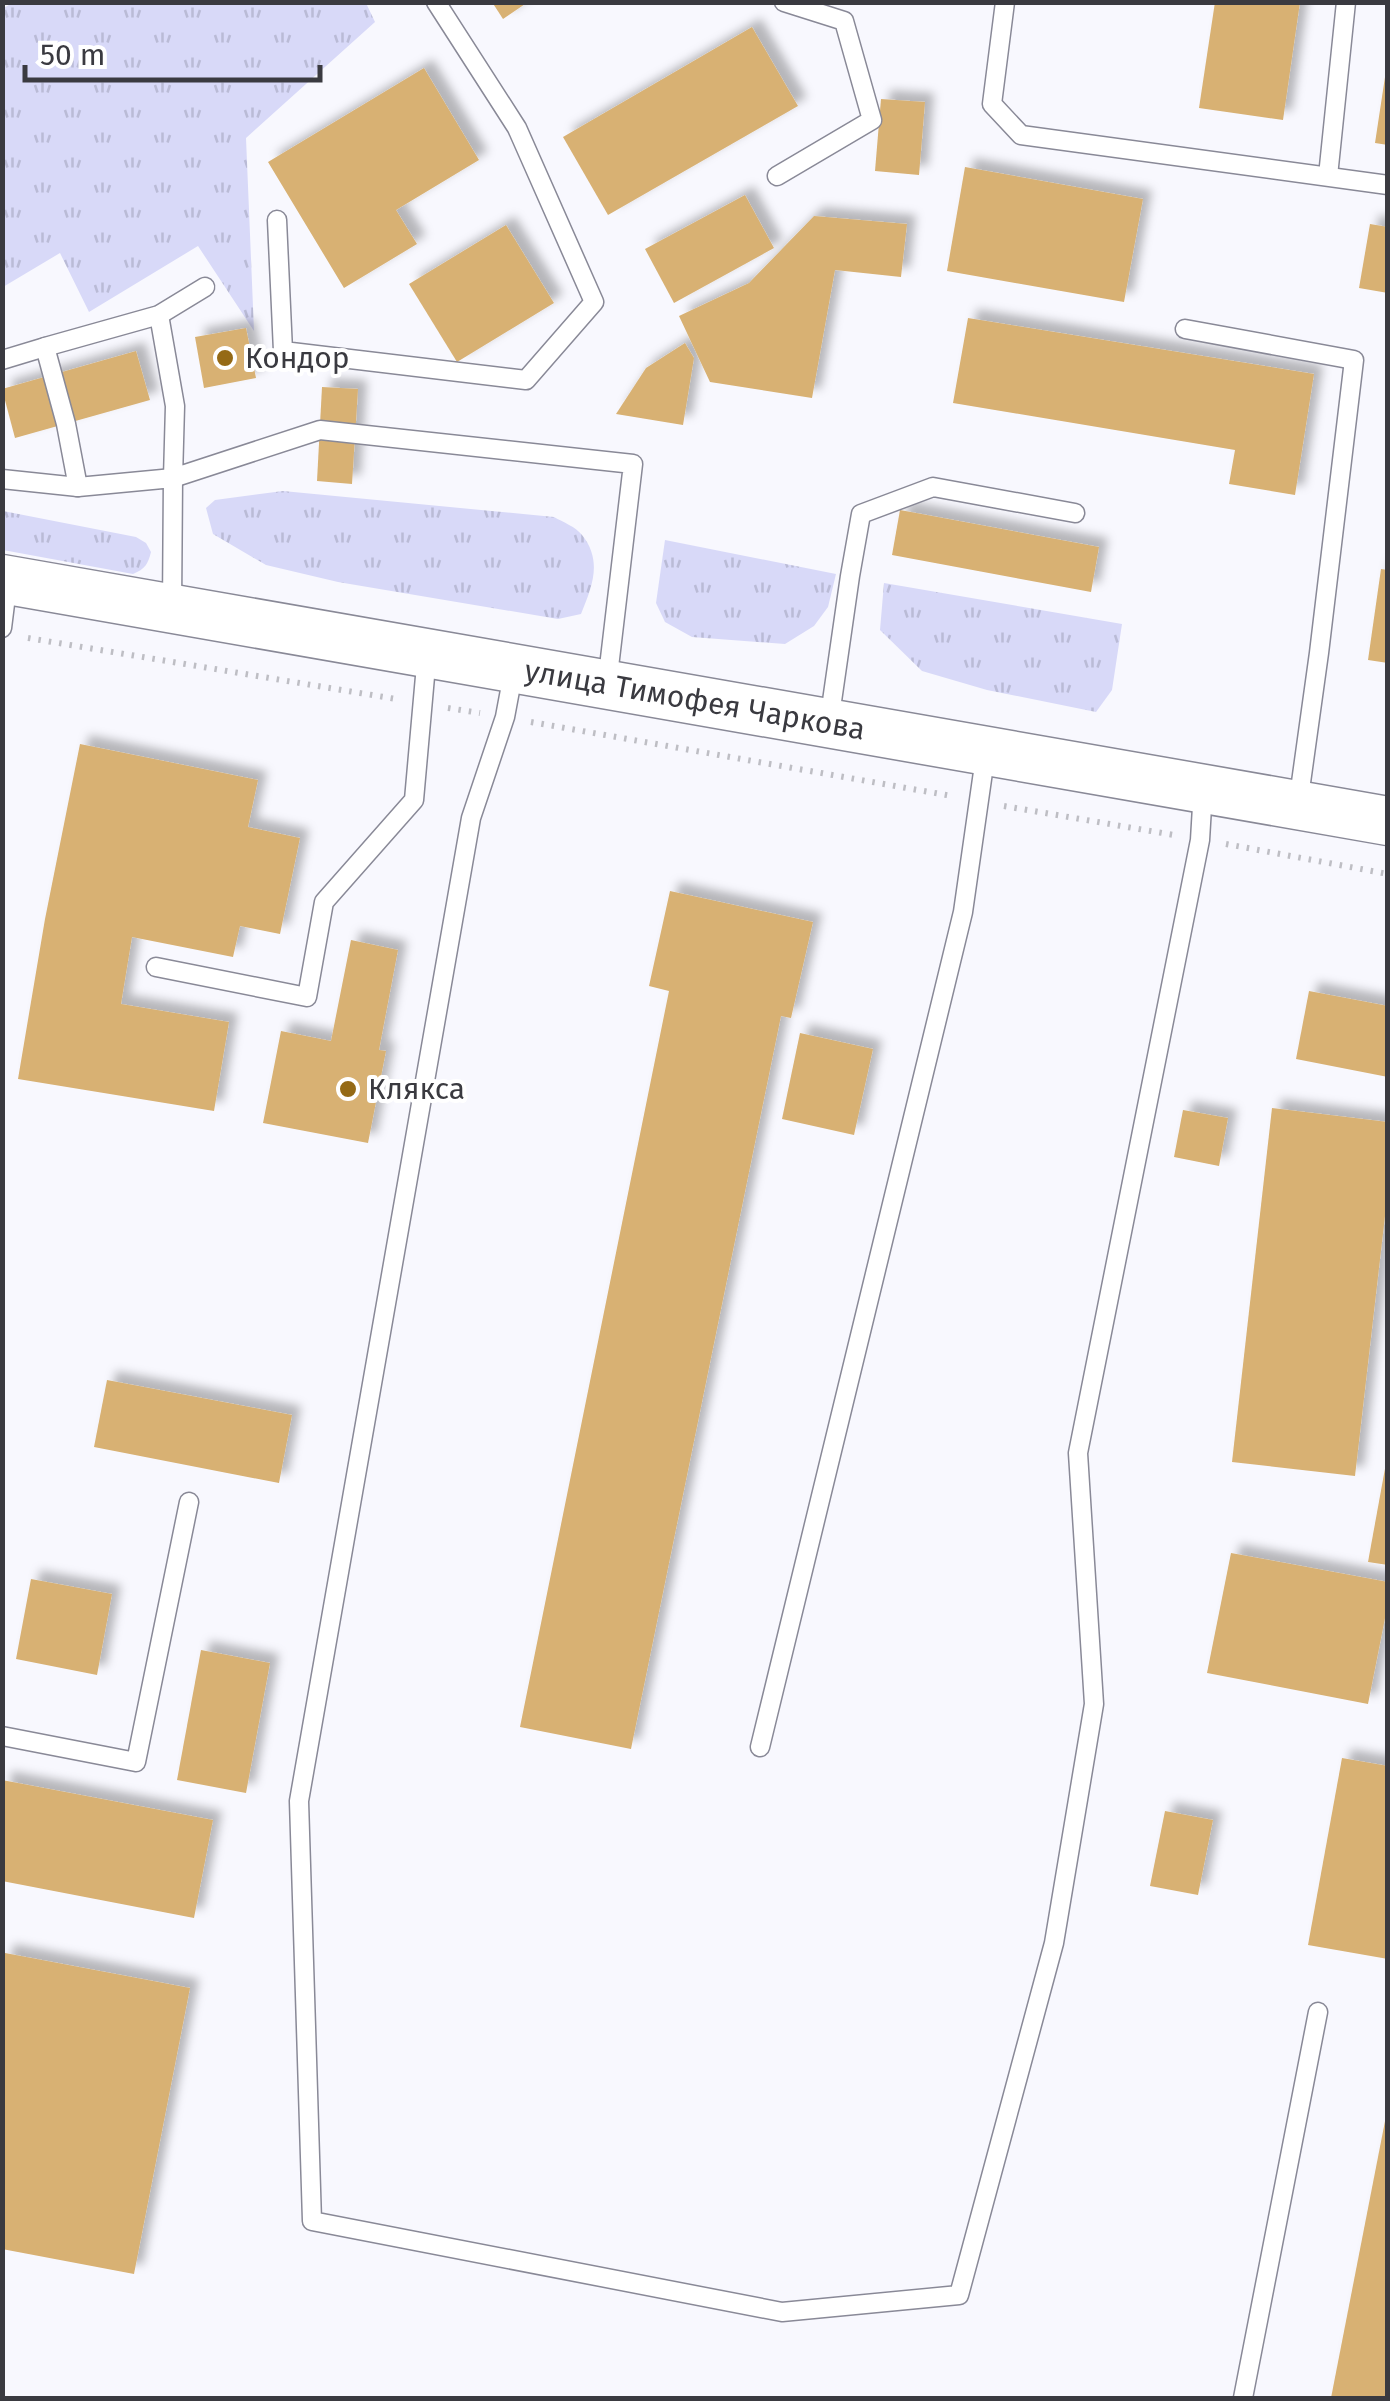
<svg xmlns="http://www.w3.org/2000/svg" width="1390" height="2401" font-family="'Fira Sans',sans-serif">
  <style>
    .grass { fill: url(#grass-tufts) }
    .building { fill: #d8b173; filter: url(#shadow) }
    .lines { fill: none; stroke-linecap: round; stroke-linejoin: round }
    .lane-casing { stroke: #898997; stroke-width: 21 }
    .secondary-casing { stroke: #898997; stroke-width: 51 }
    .path { stroke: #bebec4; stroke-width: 6; stroke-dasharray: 2.5 8; stroke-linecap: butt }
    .lane { stroke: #fff; stroke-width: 18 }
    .secondary { stroke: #fff; stroke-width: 48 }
    .poi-dot { fill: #956a16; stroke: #fff; stroke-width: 4 }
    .labels { text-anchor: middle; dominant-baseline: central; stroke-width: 8; stroke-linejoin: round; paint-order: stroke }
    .poi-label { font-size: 30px; fill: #3a3a40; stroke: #fff; text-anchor: start }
    .street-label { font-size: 30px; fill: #3a3a40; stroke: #fff }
  </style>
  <defs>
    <pattern id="grass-tufts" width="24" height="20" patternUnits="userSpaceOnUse" patternTransform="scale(2.5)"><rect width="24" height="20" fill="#d8d9f8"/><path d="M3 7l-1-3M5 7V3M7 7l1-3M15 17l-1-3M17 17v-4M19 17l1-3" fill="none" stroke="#babbd6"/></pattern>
    <filter id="shadow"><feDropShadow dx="9" dy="-9" stdDeviation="5" flood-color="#0004"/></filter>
  </defs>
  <rect width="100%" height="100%" fill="#f8f8fe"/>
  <g class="grass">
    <path d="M14 2 366 3 375 22 246 138 254 331 198 246 89 312 60 253 3 287 2 9Z"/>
    <path d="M283 491 554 517C563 522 576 527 582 535 603 561 592 587 581 614L558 619 338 582 266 565 213 534 206 508 215 500Z"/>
    <path d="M3 511 136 537 146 543 151 552C148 564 145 569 133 574L3 550Z"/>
    <path d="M665 540 836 574 828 607 814 626 785 644 692 637 665 622 656 603Z"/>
    <path d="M884 583 1122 624 1112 690 1096 712 987 690 922 671 880 630Z"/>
  </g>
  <g class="building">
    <path d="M492 2H528L503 19Z"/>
    <path d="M1215 2H1300L1283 120 1199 108Z"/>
    <path d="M752 27 798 106 608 215 563 137Z"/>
    <path d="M424 68 479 160 396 210 417 244 344 288 268 162Z"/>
    <path d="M1385 77H1388V145L1375 143Z"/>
    <path d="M881 99 925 102 919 175 875 171Z"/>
    <path d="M965 167 1143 199 1124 302 947 271Z"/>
    <path d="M745 195 774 248 674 303 645 249Z"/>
    <path d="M814 216 907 224 901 277 835 270 812 398 710 382 679 316 749 283Z"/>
    <path d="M1370 224 1388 227V293L1359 288Z"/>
    <path d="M506 225 554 303 457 362 409 284Z"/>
    <path d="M968 318 1314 374 1295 495 1229 484 1235 450 953 403Z"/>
    <path d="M246 328 256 378 204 388 195 337Z"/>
    <path d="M685 343 694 358 683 425 616 414 646 368Z"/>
    <path d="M136 351 150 400 15 438 2 389Z"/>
    <path d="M322 387 358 389 352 484 317 481Z"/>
    <path d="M900 510 1099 547 1091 592 892 555Z"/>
    <path d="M1381 569 1388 570V663L1368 660Z"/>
    <path d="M80 744 258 780 248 827 300 838 280 934 240 926 233 957 132 937 121 1004 229 1022 214 1111 18 1079 45 919Z"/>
    <path d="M670 891 813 922 791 1018 781 1016 631 1749 520 1727 669 991 649 986Z"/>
    <path d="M351 940 398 950 379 1050 386 1051 368 1143 263 1123 281 1031 331 1041Z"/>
    <path d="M1309 991 1388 1006V1077L1296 1059Z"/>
    <path d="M800 1033 873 1049 854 1135 782 1119Z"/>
    <path d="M1272 1108 1388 1122V1190L1355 1476 1232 1462Z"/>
    <path d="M1183 1110 1228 1118 1219 1166 1174 1157Z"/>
    <path d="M107 1380 292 1415 279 1483 94 1447Z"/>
    <path d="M1386 1463 1388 1464V1565L1368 1562Z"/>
    <path d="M1231 1553 1388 1582V1603L1368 1704 1207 1673Z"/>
    <path d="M31 1579 112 1594 97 1675 16 1659Z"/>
    <path d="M201 1650 270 1663 246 1793 177 1780Z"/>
    <path d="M1342 1758 1388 1766V1959L1308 1945Z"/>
    <path d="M2 1780 213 1820 194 1918 2 1881Z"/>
    <path d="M1165 1811 1213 1820 1198 1895 1150 1886Z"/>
    <path d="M5 1953 190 1988 134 2274 2 2249V1964Z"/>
    <path d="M1386 2116H1388V2398H1331Z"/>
  </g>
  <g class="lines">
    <defs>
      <g id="lane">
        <path d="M1005 2 992 104 1021 135 1388 185"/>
        <path d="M777 176 872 120 844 21 784 2"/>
        <path d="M1328 176 1346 2"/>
        <path d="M277 220 283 351 526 380 594 302 517 128 436 2"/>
        <path d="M159 315 175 406 173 478 320 430 633 464 607 684"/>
        <path d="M1185 329 1354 360 1319 653 1298 804"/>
        <path d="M45 347 159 315 205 287"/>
        <path d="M2 360 45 347 66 424 78 487"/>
        <path d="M2 479 78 487 173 478 172 608"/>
        <path d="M2 628 8 580"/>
        <path d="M514 669 505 717 471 818 299 1801 312 2221 782 2312 959 2295 1054 1943 1094 1704 1078 1453 1200 840 1203 790"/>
        <path d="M829 722 850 576 861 514 933 487 1075 513"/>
        <path d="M156 967 307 997 324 902 414 800 427 654"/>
        <path d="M2 1736 136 1762 189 1502"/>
        <path d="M760 1747 963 912 986 751"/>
        <path d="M1243 2398 1318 2012"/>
      </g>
      <path id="secondary" d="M2 579 1388 821"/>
    </defs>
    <use href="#lane" class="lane-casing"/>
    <use href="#secondary" class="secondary-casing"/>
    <g class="path">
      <path d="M28 638 396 699"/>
      <path d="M448 708 480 713"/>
      <path d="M531 722 952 796"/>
      <path d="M1004 806 1174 835"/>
      <path d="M1226 844 1388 874"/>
    </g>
    <use href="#lane" class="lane"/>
    <use href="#secondary" class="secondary"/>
  </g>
  <g class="poi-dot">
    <circle cx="225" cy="358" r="10"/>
    <circle cx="348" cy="1089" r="10"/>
  </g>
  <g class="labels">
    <g class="poi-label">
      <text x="245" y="358">Кондор</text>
      <text x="368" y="1089">Клякса</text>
    </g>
    <g class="street-label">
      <text transform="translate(695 700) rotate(10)">улица Тимофея Чаркова</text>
    </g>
  </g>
  <rect width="1390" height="2401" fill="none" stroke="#3a3a40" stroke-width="10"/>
  <path d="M25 65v15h295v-15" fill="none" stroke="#3a3a40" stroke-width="5"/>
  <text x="40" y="65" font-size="30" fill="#3a3a40" stroke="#ffffff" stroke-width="8" paint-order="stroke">50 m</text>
</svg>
